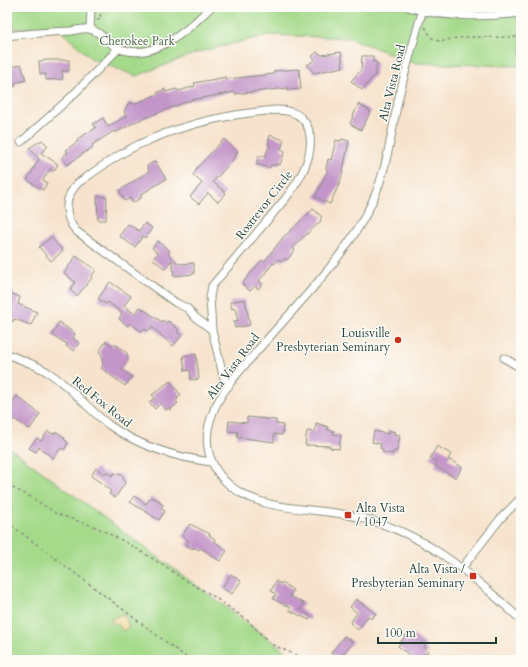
<svg xmlns="http://www.w3.org/2000/svg" width="528" height="667" font-family="Cardo,serif">
  <style>
    .green { fill: #a5da8b; stroke: #628c60 }
    .sand { fill: #eeda9e; stroke: #868c69 }
    .building { fill: #c395c9 }
    .lines { fill: none; stroke-linecap: round; stroke-linejoin: round }
    .minor-casing { stroke: #8b9080; stroke-width: 9 }
    .path { stroke: #8b9080; stroke-width: 1.5; stroke-dasharray: 3 3; stroke-linecap: butt }
    .minor { stroke: #fff; stroke-width: 7 }
    .poi-dot { fill: #c8321e; stroke: #fdfcf7; stroke-width: 1.5 }
    .labels { text-anchor: middle; dominant-baseline: central; stroke-width: 3; stroke-linejoin: round; paint-order: stroke }
    .park-label { font-size: 12px; fill: #40644a; stroke: #fdfcf7 }
    .street-label { font-size: 12px; fill: #1f3d34; stroke: #fdfcf7 }
    .poi-label { font-size: 12px; fill: #1f3d34; stroke: #fdfcf7; text-anchor: end }
  </style>
  <rect width="100%" height="100%" fill="#fdfcf7"/>
  <filter id="ink" filterUnits="userSpaceOnUse"><feTurbulence type="fractalNoise" baseFrequency=".025" numOctaves="2"/><feDisplacementMap in="SourceGraphic" scale="8" xChannelSelector="R" yChannelSelector="G"/><feConvolveMatrix kernelMatrix="1 2 1 2 8 2 1 2 1" color-interpolation-filters="sRGB"/></filter>
  <filter id="wash" filterUnits="userSpaceOnUse"><feTurbulence type="fractalNoise" baseFrequency=".012" numOctaves="4" result="noise"/><feDisplacementMap in="SourceGraphic" scale="16" xChannelSelector="R" yChannelSelector="G"/><feGaussianBlur stdDeviation="0.9" result="paint"/><feColorMatrix in="noise" values="0 0 0 0 0 0 0 0 0 0 0 0 0 0 0 0 0 1.4 0 .05"/><feComposite in="paint" operator="in"/></filter>
  <g filter="url(#wash)">
    <rect width="100%" height="100%" fill="#f7e3cd"/>
    <g class="green">
      <path d="M7 7H521V64L516 66 414 63 350 38 269 35 199 52 136 76 92 59 54 25 7 30Z"/>
      <path d="M7 446 296 659 297 660H7Z"/>
    </g>
    <path class="sand" d="M122 614 125 616 129 626 123 631 118 624 113 623 111 619Z"/>
    <g id="blocks">
      <g class="building">
        <path d="M317 52 322 55 341 52 343 67 314 73 307 65 315 60 312 56Z"/>
        <path d="M362 56H373V62H377L375 75 362 90 351 81 361 70Z"/>
        <path d="M48 60H69V71H62L63 79 46 80V74H40L39 61Z"/>
        <path d="M21 64 26 80 15 83 16 86 7 88V69Z"/>
        <path d="M299 69 301 89 288 90V88L235 94V92L191 100 137 121 115 133 114 131 92 145 93 147 67 165 62 157 68 153 66 150 78 141 77 139 96 128 93 124 103 118 108 127 126 116 124 112 129 102 135 104 158 94V92L165 89 166 92 176 89 179 91 195 86 194 83 226 77 227 79 274 74V71Z"/>
        <path d="M358 104 371 111 361 130 350 124Z"/>
        <path d="M270 135 284 140 281 149 285 151 280 165 276 164 275 166 271 165 270 168 256 164 259 155 265 157 270 144H268Z"/>
        <path d="M224 139 238 152 235 155 236 156 213 182 226 193 218 202 208 193 199 204 190 197 202 183 193 175 196 171 195 170Z"/>
        <path d="M342 139 349 141 341 180 330 204 315 197 328 170 326 169 328 159 331 160 336 140 341 141Z"/>
        <path d="M42 140 48 146 41 153 58 164 54 171 50 169 43 180 47 183 43 190 27 180 39 159 29 148Z"/>
        <path d="M155 161 166 179 140 195 142 197 133 203 130 198 125 201 119 191 149 171 147 166Z"/>
        <path d="M97 196 107 197 106 220H98Z"/>
        <path d="M313 209 322 217 320 219 321 221 298 242 293 248 295 250 287 260 285 258 282 262 279 259 274 264 273 263 259 281 263 284 258 289 255 286 250 291 242 284 245 280 262 260 264 262 284 236 288 233Z"/>
        <path d="M145 223 152 228 145 238 143 236 135 247 119 236 128 224 139 231Z"/>
        <path d="M51 237 63 251 51 261 39 247Z"/>
        <path d="M158 241 170 251 168 254 179 264 194 263V274L174 276 172 260 165 269 153 259 158 253 152 248Z"/>
        <path d="M76 256 96 270 91 277 92 278 77 296 70 290 75 282 64 273Z"/>
        <path d="M110 282 131 296 124 306 135 314 140 307 162 322 163 320 166 323 168 321 179 330 177 332 182 335 173 346 152 327 148 331 145 329 141 331 130 323 128 326 119 319 122 313 108 302 106 304 98 299Z"/>
        <path d="M7 292 20 297 18 304 37 312 31 325 14 319 13 322 7 319Z"/>
        <path d="M245 299 250 325 235 328 234 321H238L235 308 232 309 230 302Z"/>
        <path d="M59 322 75 334 73 338 79 343 74 351 66 346 67 344 52 335Z"/>
        <path d="M106 341 113 346 114 344 118 346 127 353 128 359 121 369 132 377 125 386 101 368 103 366 102 355 99 352Z"/>
        <path d="M196 354 199 379 191 380 190 370 185 371 183 356Z"/>
        <path d="M170 381 181 395 177 398 178 399 176 401 178 403 170 410 169 408 166 410 161 403 155 409 149 402 155 398 152 395Z"/>
        <path d="M17 396 40 414 30 429 14 419 12 421 7 418V413L11 407 10 406Z"/>
        <path d="M247 417 276 420V424L283 425 282 435 274 434V442L237 437 238 432 228 431 229 421 247 423Z"/>
        <path d="M316 423 328 427V430L334 431 333 434 341 435 339 449 330 448V446L305 445 307 431 315 432Z"/>
        <path d="M388 430 395 432 394 434 400 435 397 451H394L393 454 382 452 383 449 380 448 381 444 372 442 374 431 388 434Z"/>
        <path d="M48 431 53 434 57 432 65 438 64 439 68 443 64 450 61 448 53 458 39 447 36 452 29 448 37 438 41 441Z"/>
        <path d="M437 446 451 454 448 459 462 467 456 478 435 466 437 462 430 458Z"/>
        <path d="M96 468 104 474 106 472 112 476 114 473 122 475 125 483 115 498 109 494 111 491 104 486V485L91 476Z"/>
        <path d="M134 496 146 504 151 497 160 501 159 502 163 505 161 508 165 511 159 520 130 502Z"/>
        <path d="M190 524 210 534 209 535 215 539 214 541 227 551 220 561 201 548 199 550 194 547 193 549 186 545 189 541 182 536Z"/>
        <path d="M231 574 241 581 232 594 222 588Z"/>
        <path d="M276 581 281 584 282 582 293 590 290 596 304 603 300 609 311 617 309 620 289 610 291 608 273 599 276 594 271 591Z"/>
        <path d="M356 599 376 614 371 619 368 616 358 630 350 623 357 613 350 607Z"/>
        <path d="M412 634 426 645 424 648 428 651 424 656 430 660H415L398 646 406 635 410 638Z"/>
        <path d="M344 636 353 642 339 659 331 653Z"/>
      </g>
    </g>
  </g>
  <g filter="url(#ink)">
    <use href="#blocks" fill-opacity="0" stroke="#8b9080" stroke-width="1"/>
    <g class="lines">
      <defs>
        <g id="minor">
          <path d="M409 7C440 18 488 17 521 13"/>
          <path d="M422 12C414 41 405 71 398 101 391 134 387 170 372 202 349 254 294 308 257 351 241 370 220 391 212 415 200 447 212 476 241 493 272 511 314 508 348 515 420 528 469 572 521 620"/>
          <path d="M90 29 91 7"/>
          <path d="M7 36C29 33 50 32 71 31 77 30 84 28 90 29 100 31 108 43 118 48 153 63 188 30 211 7"/>
          <path d="M21 142 72 96 119 48"/>
          <path d="M212 330 210 297 212 286 286 198C300 180 315 154 309 131 307 122 299 114 291 112 280 108 268 111 257 112 215 117 179 126 140 144 118 154 98 169 78 183 64 197 63 215 76 231L176 303 187 308 195 317 212 330 223 375 228 387"/>
          <path d="M7 354C21 360 36 364 49 373 71 387 88 409 109 425 140 447 174 457 211 462"/>
          <path d="M504 358 521 368"/>
          <path d="M462 568 501 518 521 498"/>
        </g>
      </defs>
      <use href="#minor" class="minor-casing"/>
      <g class="path">
        <path d="M162 7H163"/>
        <path d="M97 20 101 19 99 7"/>
        <path d="M425 27 432 38 441 42C463 33 496 40 521 36"/>
        <path d="M7 485 31 497 57 514 96 527 129 544 168 568 181 578 210 594 247 620 271 644 307 660"/>
        <path d="M7 522 190 660"/>
      </g>
      <use href="#minor" class="minor"/>
    </g>
  </g>
  <g class="poi-dot">
    <circle cx="398" cy="340" r="4"/>
    <rect x="344" y="511" width="8" height="8" rx="2"/>
    <rect x="469" y="572" width="8" height="8" rx="2"/>
  </g>
  <g class="labels">
    <g class="park-label">
      <text x="137" y="41">Cherokee Park</text>
    </g>
    <g class="street-label">
      <text transform="translate(392 83) rotate(-76)">Alta Vista Road</text>
      <text transform="translate(264 205) rotate(-52)">Rostrevor Circle</text>
      <text transform="translate(233 366) rotate(-53)">Alta Vista Road</text>
      <text transform="translate(102 402) rotate(39)">Red Fox Road</text>
    </g>
    <g class="poi-label">
      <text x="390" y="333">Louisville<tspan x="390" dy="14">Presbyterian Seminary</tspan></text>
      <text x="356" y="508" text-anchor="start">Alta Vista<tspan x="356" dy="14">/ 1047</tspan></text>
      <text x="465" y="569">Alta Vista /<tspan x="465" dy="14">Presbyterian Seminary</tspan></text>
    </g>
  </g>
  <rect width="528" height="667" fill="none" stroke="#fdfcf7" stroke-width="24"/>
  <path d="M378 637v6h118v-6" fill="none" stroke="#1f3d34" stroke-width="2"/>
  <text x="384" y="637" font-size="12" fill="#1f3d34" stroke="#fdfcf7" stroke-width="3" paint-order="stroke">100 m</text>
</svg>
